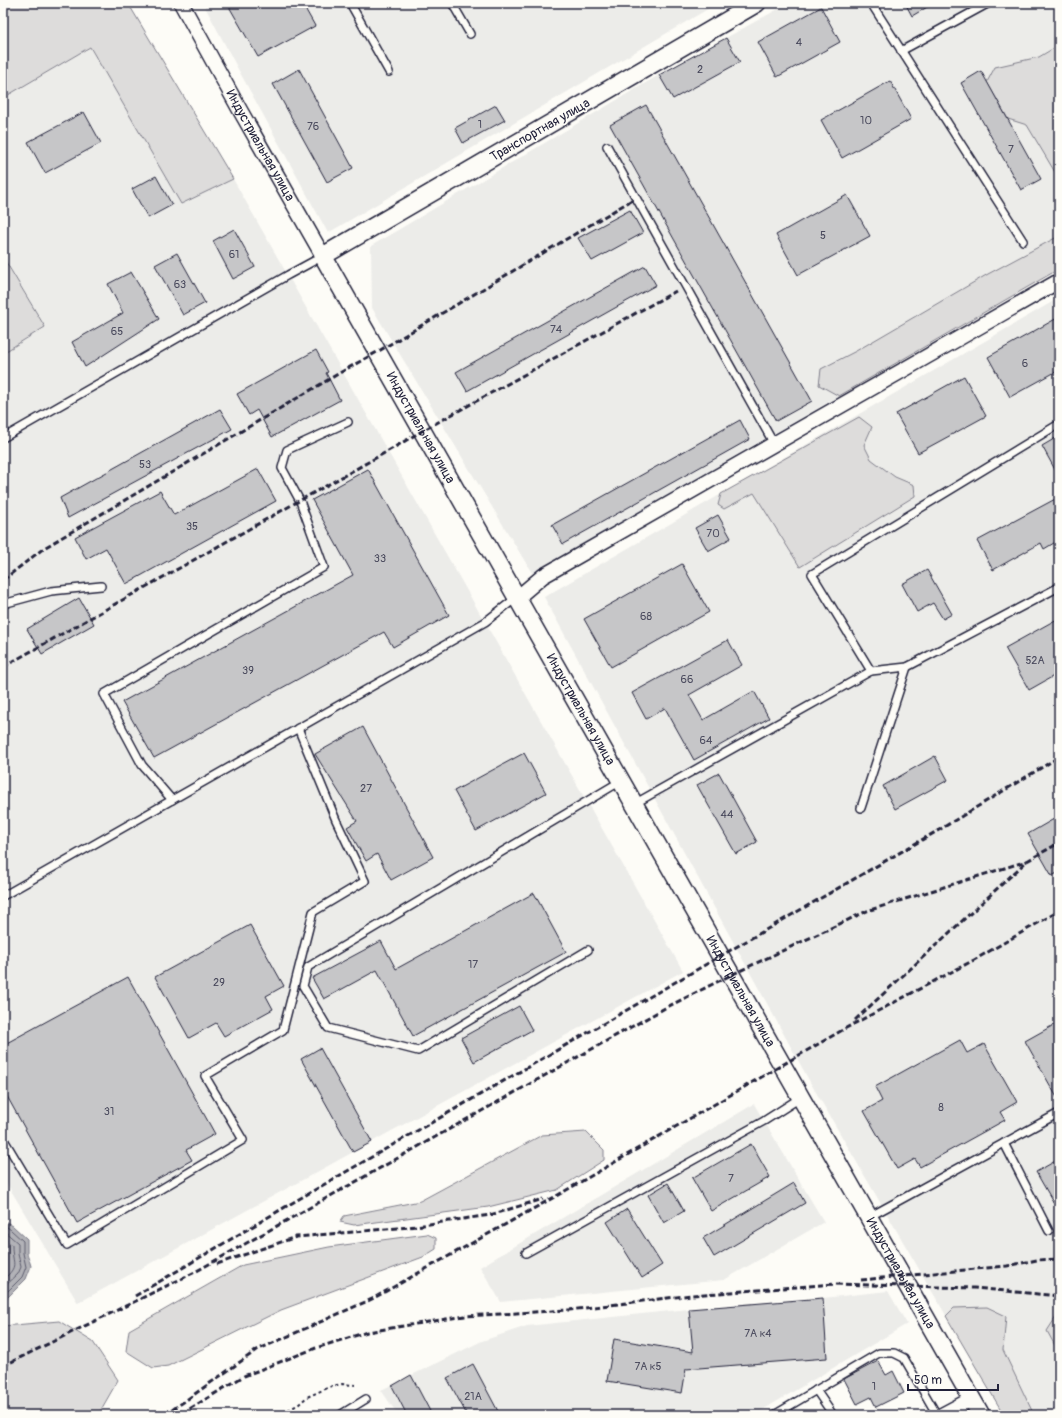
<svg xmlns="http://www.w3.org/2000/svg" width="1062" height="1418" font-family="Pangolin,sans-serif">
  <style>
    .built { fill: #ecece9 }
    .green { fill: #dddcdb; stroke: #807f8b }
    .water { fill: #b2b2b7; stroke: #787885 }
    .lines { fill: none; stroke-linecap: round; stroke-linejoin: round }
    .shore { stroke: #5c5c6d; stroke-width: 1 }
    .building { fill: #c6c6c8; stroke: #22223b }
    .service-casing { stroke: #22223b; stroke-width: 10 }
    .minor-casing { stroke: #22223b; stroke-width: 17 }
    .tertiary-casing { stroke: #22223b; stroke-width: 20 }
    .path { stroke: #22223b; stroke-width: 2; stroke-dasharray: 3 3; stroke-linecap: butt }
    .service { stroke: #fdfcf7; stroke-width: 7 }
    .minor { stroke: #fdfcf7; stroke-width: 14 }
    .tertiary { stroke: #fdfcf7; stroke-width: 17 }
    .rail { stroke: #22223b; stroke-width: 3; stroke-dasharray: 6 3; stroke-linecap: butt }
    .labels { text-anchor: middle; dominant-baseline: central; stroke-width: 3.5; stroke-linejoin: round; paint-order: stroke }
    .number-label { font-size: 11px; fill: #4b4b5e }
    .street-label { font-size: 13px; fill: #22223b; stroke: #fdfcf7 }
  </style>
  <rect width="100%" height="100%" fill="#fdfcf7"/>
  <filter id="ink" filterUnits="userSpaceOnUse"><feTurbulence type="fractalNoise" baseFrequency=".025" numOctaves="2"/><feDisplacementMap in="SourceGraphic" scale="8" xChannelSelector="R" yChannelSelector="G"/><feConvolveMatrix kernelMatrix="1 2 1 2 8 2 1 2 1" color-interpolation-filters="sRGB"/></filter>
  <g filter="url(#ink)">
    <g class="built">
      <path d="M203 3H718L328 233 238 69Z"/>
      <path d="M789 3H1059V269L532 573 372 308 371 246 659 75Z"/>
      <path d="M90 47 181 203 233 179 683 971 78 1303 3 1177V353L45 327 3 257V98Z"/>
      <path d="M1059 298V1415H1004L810 1082 544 597Z"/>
      <path d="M754 1104 824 1222 724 1280 501 1302 480 1267Z"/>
      <path d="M888 1291 907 1324 754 1415H398L381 1390 482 1341 527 1326 689 1309 823 1298Z"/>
    </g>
    <g class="green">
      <path d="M3 3H128L233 179 181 204 90 47 3 98Z"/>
      <path d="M1059 45V179L1027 125 1008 119 987 82 995 67 1039 57Z"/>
      <path d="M1059 236V269L839 396 819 385 821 369 856 351 988 274Z"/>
      <path d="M3 257 45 327 3 353Z"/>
      <path d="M859 417 872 427 864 445 871 459 895 477 914 485 915 496 800 567 754 493 724 509 718 505 721 494Z"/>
      <path d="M586 1132 604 1150V1160L557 1190 488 1207 354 1225 340 1222 344 1216 420 1201 542 1135Z"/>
      <path d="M427 1234 436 1238V1249L423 1257 281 1310 168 1366 153 1368 126 1351 129 1330 243 1265 329 1247Z"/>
      <path d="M987 1307 1006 1316 1003 1350 1034 1415H1004L946 1316 954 1308Z"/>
      <path d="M1058 1314H1059V1353L1047 1331Z"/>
      <path d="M59 1321 93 1342 118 1380 98 1415H3V1326Z"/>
    </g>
    <path class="water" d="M3 1220 13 1226 27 1239V1253L31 1266 26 1279 3 1302Z"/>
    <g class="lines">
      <g class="shore">
        <path d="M3 1224 11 1230 23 1241V1253L26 1267 22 1277 3 1296"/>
        <path d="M3 1230 18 1243V1254L21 1267 18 1274 3 1288"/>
        <path d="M3 1238 12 1245C12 1266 20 1264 3 1280"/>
      </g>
    </g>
    <g class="building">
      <path d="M227 3H302L315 26 258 57Z"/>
      <path d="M905 3H934L912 16Z"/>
      <path d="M821 7 840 42 777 77 758 42Z"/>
      <path d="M726 38 740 62 673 99 659 75Z"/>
      <path d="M299 69 353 168 327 182 273 84Z"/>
      <path d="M981 71 1041 179 1021 190 961 83Z"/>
      <path d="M890 81 911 119 842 158 821 120Z"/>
      <path d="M496 105 505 120 463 143 455 128Z"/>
      <path d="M646 105 812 401 776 421 610 125Z"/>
      <path d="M84 112 101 143 45 173 28 142Z"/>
      <path d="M156 176 172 205 148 218 132 189Z"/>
      <path d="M847 195 870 236 798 275 776 235Z"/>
      <path d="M630 210 643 233 592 261 578 238Z"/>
      <path d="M234 229 255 267 233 279 213 241Z"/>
      <path d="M177 253 205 303 183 315 155 265Z"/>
      <path d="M645 266 656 285 467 391 456 372Z"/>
      <path d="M131 272 159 319 85 367 72 342 123 313 108 284Z"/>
      <path d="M1059 317V370L1010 397 988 357Z"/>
      <path d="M316 350 328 372 326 373 340 400 272 437 257 410 249 415 237 394Z"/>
      <path d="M964 376 986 416 918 453 896 414Z"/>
      <path d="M220 409 232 429 68 518 60 498Z"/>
      <path d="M740 420 750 439 563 544 552 525Z"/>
      <path d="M1059 436V477L1042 446Z"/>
      <path d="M258 469 276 501 126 584 106 548 86 559 75 537 160 491 174 515Z"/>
      <path d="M368 469 449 615 393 647 384 632 154 758 122 702 353 575 312 500Z"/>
      <path d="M1059 497V540L1044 549 1041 543 993 570 977 541Z"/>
      <path d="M718 515 731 538 708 551 695 528Z"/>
      <path d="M682 564 709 612 611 667 584 619Z"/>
      <path d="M927 570 952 614 943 619 933 603 917 612 902 584Z"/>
      <path d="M79 598 94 624 42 654 27 629Z"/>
      <path d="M1059 618V673L1029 690 1005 648Z"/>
      <path d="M728 640 742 665 689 695 703 720 754 691 769 718 694 760 665 708 646 719 632 693Z"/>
      <path d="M363 727 433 857 391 880 377 854 366 861 347 827 357 821 315 754Z"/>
      <path d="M524 753 546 793 476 831 454 791Z"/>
      <path d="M935 756 948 780 895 809 883 786Z"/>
      <path d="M719 773 757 842 736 854 697 785Z"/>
      <path d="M1059 816V872L1052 876 1028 834Z"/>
      <path d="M534 893 566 952 413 1036 377 970 324 999 312 978 381 941 396 969Z"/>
      <path d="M250 925 284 986 266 996 273 1009 224 1036 216 1023 189 1038 155 977Z"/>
      <path d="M128 977 215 1134 186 1150 192 1160 77 1223 3 1089V1045Z"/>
      <path d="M519 1006 532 1030 474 1062 461 1038Z"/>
      <path d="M1059 1022V1101L1025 1041Z"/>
      <path d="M960 1040 967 1053 984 1044 1017 1102 1000 1112 1005 1120 920 1167 915 1159 897 1169 864 1111 882 1101 875 1087Z"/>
      <path d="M320 1048 372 1142 353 1152 301 1059Z"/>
      <path d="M751 1144 770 1177 711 1211 692 1178Z"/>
      <path d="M1059 1159V1212L1036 1172Z"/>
      <path d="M668 1183 684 1211 664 1223 648 1195Z"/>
      <path d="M794 1183 805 1203 714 1257 703 1238Z"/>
      <path d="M627 1209 662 1265 642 1278 607 1222Z"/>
      <path d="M823 1298 827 1358 686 1369 682 1393 607 1381 614 1339 693 1352 689 1309Z"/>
      <path d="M878 1361 886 1375 893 1371 904 1393 876 1407 871 1397 857 1404 844 1379Z"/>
      <path d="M473 1364 500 1415H467L447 1378Z"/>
      <path d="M411 1375 432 1415H407L392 1386Z"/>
    </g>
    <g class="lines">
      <defs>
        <g id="service">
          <path d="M350 3 389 72"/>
          <path d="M452 3 470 34"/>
          <path d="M871 3 1023 241"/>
          <path d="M901 51 989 3"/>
          <path d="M607 146 774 444"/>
          <path d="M3 438 288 275 323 256"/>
          <path d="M3 604 51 591 101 586"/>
          <path d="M871 671 812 574 1059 424"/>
          <path d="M172 800 142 765 104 694 324 567 300 501 282 468 287 450 348 422"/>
          <path d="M634 804 871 671 907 667 1059 587"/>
          <path d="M861 808 907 667"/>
          <path d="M3 896 485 622 516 598"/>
          <path d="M588 950 418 1051 328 1028 303 986 308 967 621 781"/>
          <path d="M3 1138 67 1245 243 1140 205 1076 283 1030 313 912 365 881 336 820 298 728"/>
          <path d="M1004 1143 1049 1231"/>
          <path d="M869 1217 1059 1113"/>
          <path d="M526 1253 764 1121 800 1098"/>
          <path d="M816 1390 833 1415"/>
          <path d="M340 1415 366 1399"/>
          <path d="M774 1415 879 1353H894L904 1358 937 1415"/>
        </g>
        <g id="minor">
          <path id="s1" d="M181 3 241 112 323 256"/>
          <path d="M517 598 543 576 1059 281"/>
          <path d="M942 1415 972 1399"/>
        </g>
        <g id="tertiary">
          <path id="s2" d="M757 3 323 256 981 1415"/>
        </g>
      </defs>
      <use href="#service" class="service-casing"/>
      <use href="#minor" class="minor-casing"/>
      <use href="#tertiary" class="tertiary-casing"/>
      <path class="path" d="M277 1415 298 1405 307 1397 332 1386 342 1384 355 1385"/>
      <use href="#service" class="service"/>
      <use href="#minor" class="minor"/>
      <use href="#tertiary" class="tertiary"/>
      <g class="rail">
        <path d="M3 580 44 548 343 371 377 352 632 200"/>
        <path d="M3 667 388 451 422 431 676 291"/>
        <path d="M855 1020 1027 861 1059 843"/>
        <path d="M217 1264 296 1237 409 1227 490 1215 543 1199"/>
        <path d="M861 1280 1007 1266 1037 1260 1059 1259"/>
        <path d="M135 1296 292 1203 939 830 1059 757"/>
        <path d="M3 1366 195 1272 665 1008 731 975 867 911 1027 861"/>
        <path d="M165 1415 257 1350 372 1299 558 1195 846 1028 974 960 1059 911"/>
        <path d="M183 1415 191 1408 244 1376 316 1348 367 1332 465 1316 569 1310 692 1295 835 1284 974 1288 1059 1296"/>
      </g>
    </g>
  </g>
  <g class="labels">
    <g class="number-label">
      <text x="799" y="42">4</text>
      <text x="700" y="69">2</text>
      <text x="866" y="120">10</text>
      <text x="480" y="124">1</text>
      <text x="313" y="126">76</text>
      <text x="1011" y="149">7</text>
      <text x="823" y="235">5</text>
      <text x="234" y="254">61</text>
      <text x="180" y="284">63</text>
      <text x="556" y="329">74</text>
      <text x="117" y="331">65</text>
      <text x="1025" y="363">6</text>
      <text x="145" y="464">53</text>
      <text x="192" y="526">35</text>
      <text x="713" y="533">70</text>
      <text x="380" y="558">33</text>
      <text x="646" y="616">68</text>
      <text x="1035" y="660">52А</text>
      <text x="248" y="670">39</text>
      <text x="687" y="679">66</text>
      <text x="706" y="740">64</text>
      <text x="366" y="788">27</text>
      <text x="727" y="814">44</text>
      <text x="473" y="964">17</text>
      <text x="219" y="982">29</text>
      <text x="941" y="1107">8</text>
      <text x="109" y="1111">31</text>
      <text x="731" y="1178">7</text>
      <text x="758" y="1333">7А к4</text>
      <text x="648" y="1366">7А к5</text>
      <text x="874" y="1386">1</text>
      <text x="473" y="1396">21А</text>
    </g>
    <g class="street-label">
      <text transform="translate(540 130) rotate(-30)">Транспортная улица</text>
      <text stroke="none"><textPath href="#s1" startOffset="163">Индустриальная улица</textPath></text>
      <text stroke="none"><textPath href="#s2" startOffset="700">Индустриальная улица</textPath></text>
      <text stroke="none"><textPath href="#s2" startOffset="1024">Индустриальная улица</textPath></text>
      <text stroke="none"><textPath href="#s2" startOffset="1348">Индустриальная улица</textPath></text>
      <text stroke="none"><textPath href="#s2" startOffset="1672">Индустриальная улица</textPath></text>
    </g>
  </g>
  <rect width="1062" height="1418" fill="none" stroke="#fdfcf7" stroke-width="16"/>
  <rect x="8" y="8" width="1046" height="1402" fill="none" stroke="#22223b" stroke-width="1.5" filter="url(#ink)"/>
  <path d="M908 1384v6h90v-6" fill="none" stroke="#22223b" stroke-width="2"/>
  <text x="914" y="1384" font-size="12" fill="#22223b" stroke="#fdfcf7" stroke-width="3" paint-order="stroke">50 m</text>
</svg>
